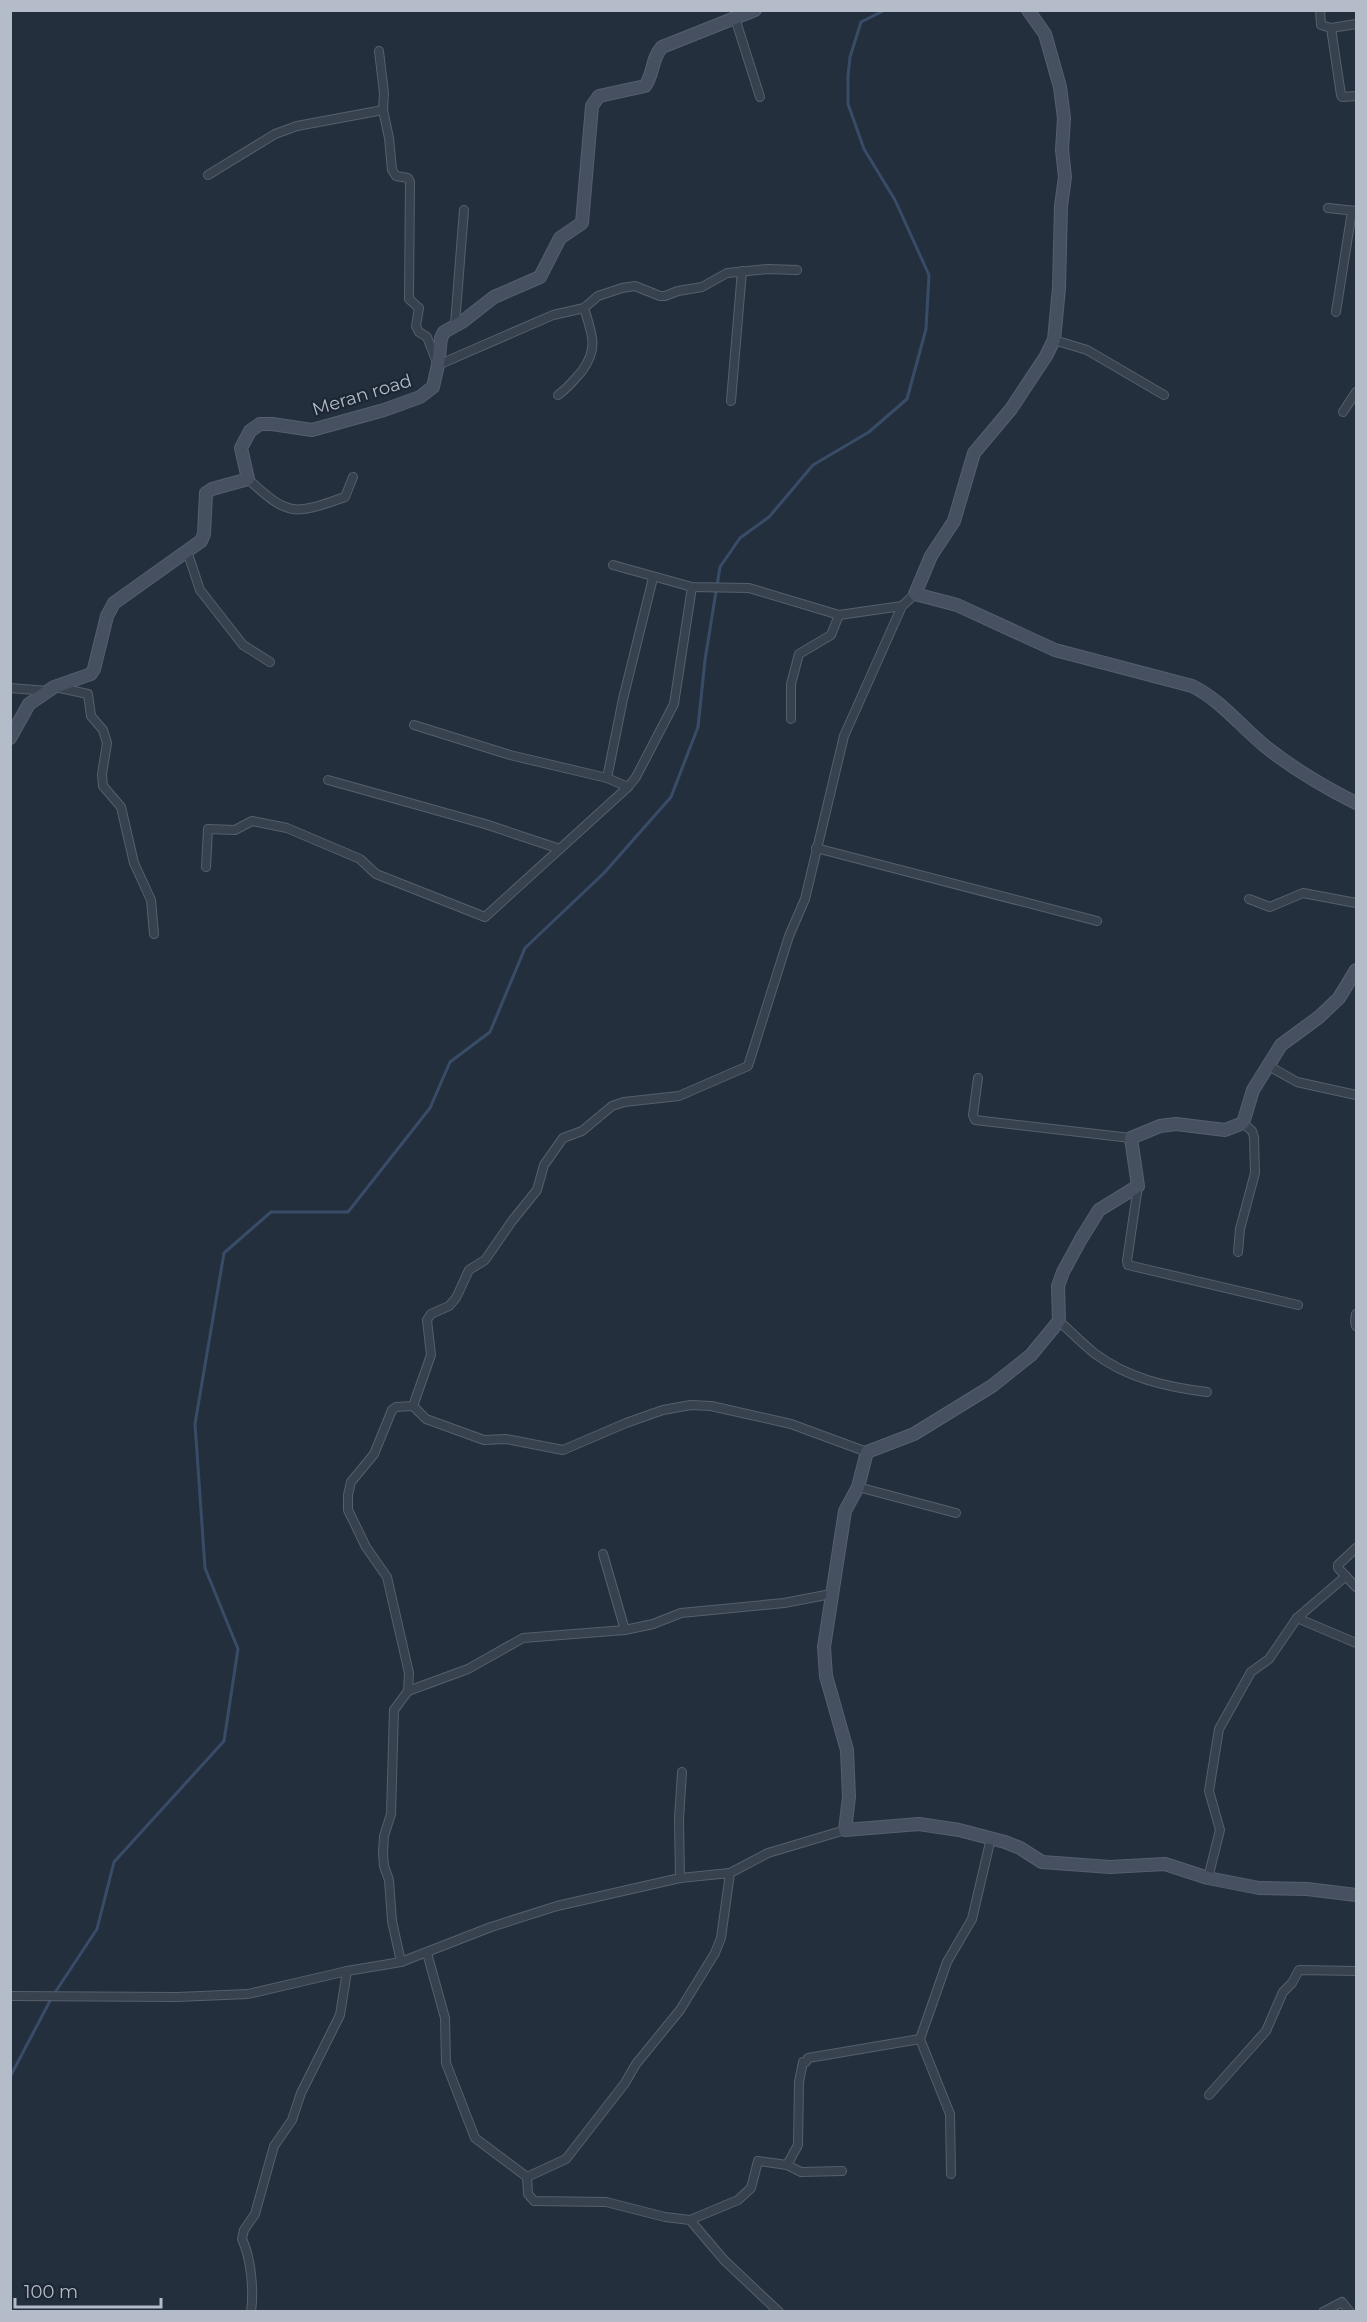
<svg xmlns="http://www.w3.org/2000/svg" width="1367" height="2322" font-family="Montserrat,sans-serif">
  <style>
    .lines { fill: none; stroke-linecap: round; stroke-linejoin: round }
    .stream { stroke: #394c67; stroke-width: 3 }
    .street-casing { stroke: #565f6c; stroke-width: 10 }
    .secondary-casing { stroke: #565f6c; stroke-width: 14 }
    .street { stroke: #38414e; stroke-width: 8 }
    .secondary { stroke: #465061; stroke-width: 12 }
    .labels { text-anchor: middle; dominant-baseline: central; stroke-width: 4.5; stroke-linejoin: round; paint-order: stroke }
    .street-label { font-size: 18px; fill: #b4bcc9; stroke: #1d2633 }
  </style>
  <rect width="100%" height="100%" fill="#242f3e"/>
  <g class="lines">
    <g class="stream">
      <path d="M54 1994 97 1929 114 1862 224 1741 238 1649 205 1568 195 1424 224 1253 271 1212H348L430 1108 450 1062 490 1032 525 948 604 873 671 797 698 727 705 660 720 567 740 538 769 517 813 465 869 432 907 399 926 329 929 275 895 200 864 149 848 104V76L850 57 861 22 885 10"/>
      <path d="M10 2077 51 1999"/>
    </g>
    <defs>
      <g id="street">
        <path d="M1320 10 1321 25 1331 28"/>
        <path d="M735 18 760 97"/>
        <path d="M1356 24 1331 28 1341 95 1342 97 1356 96"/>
        <path d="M379 51 384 93 383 110 389 138 392 170 396 176 408 178 410 182 409 299 419 308 416 326 419 332 427 337 438 365 553 315 584 308 598 296 622 288 635 286 660 296H665L678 291 702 287 727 273 768 269 797 270"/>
        <path d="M208 175 275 134 297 126 383 110"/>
        <path d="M1328 208 1356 211"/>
        <path d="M1336 312 1352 211"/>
        <path d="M455 324 464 210"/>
        <path d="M1054 340 1087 350 1164 395"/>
        <path d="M558 395C568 388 574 380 582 371 599 348 592 334 584 308"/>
        <path d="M731 401 742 271"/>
        <path d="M1343 412 1356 392"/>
        <path d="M248 479C289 517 294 515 345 497L353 477"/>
        <path d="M187 551 200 590 243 645 270 662"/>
        <path d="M613 565 692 587 749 588 839 615 902 606"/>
        <path d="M55 687 88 694 91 716 103 730 107 743 102 774 103 786 121 807 134 863 151 900 154 934"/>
        <path d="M10 688 48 691"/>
        <path d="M791 719V684L799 654 831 635 839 615"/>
        <path d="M414 725 510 755 607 778 628 787"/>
        <path d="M607 778 623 699 653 578"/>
        <path d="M328 780 485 824 560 849"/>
        <path d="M816 848 1097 921"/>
        <path d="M206 867 208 829 235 830 252 821 287 828 360 859 376 874 485 917 628 787 636 777 674 704 692 587"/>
        <path d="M1249 899 1270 907 1303 893 1356 903"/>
        <path d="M1267 1065 1297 1082 1356 1095"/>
        <path d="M978 1078 973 1115 975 1120 1131 1138"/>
        <path d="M1138 1186 1127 1261 1128 1265 1298 1305"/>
        <path d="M1238 1252 1240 1229 1255 1173 1254 1137 1252 1131 1243 1123"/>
        <path d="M1356 1314 1355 1321 1356 1326"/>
        <path d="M1059 1321C1071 1332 1082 1343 1094 1353 1127 1378 1166 1387 1207 1392"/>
        <path d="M413 1406 426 1419 484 1440 506 1439 563 1450 626 1423 663 1410 691 1405 711 1406 791 1424 867 1452"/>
        <path d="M858 1487 956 1513"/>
        <path d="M1356 1548 1338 1565V1568L1356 1587"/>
        <path d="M603 1554 625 1630"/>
        <path d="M1297 1618 1356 1643"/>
        <path d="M408 1691 468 1669 523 1638 625 1630 653 1624 681 1613 784 1603 831 1594"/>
        <path d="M730 1873 721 1938 715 1953 680 2010 636 2064 625 2083 566 2159 527 2177 528 2194 534 2201 606 2202 665 2217 690 2220 724 2260 779 2312"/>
        <path d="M680 1878 679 1819 682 1772"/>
        <path d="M1208 1878 1220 1830 1209 1791 1219 1729 1251 1672 1269 1659 1297 1618 1346 1576"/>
        <path d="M427 1953 445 2018 446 2063 475 2138 527 2177"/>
        <path d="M401 1962 392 1921 389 1880 384 1866 383 1853 384 1836 391 1814 394 1710 408 1691 409 1673 387 1577 366 1547 348 1510V1495L351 1482 374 1454 392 1410 396 1407 413 1406 431 1355 427 1320 431 1314 449 1306 456 1298 469 1270 485 1260 512 1221 537 1190 544 1165 563 1138 582 1131 612 1106 624 1102 679 1096 748 1066 789 936 805 899 844 736 902 606 915 594"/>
        <path d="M10 1996 177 1997 248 1994 347 1971 401 1962 491 1927 557 1906 680 1878 730 1873 768 1853 845 1830"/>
        <path d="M1209 2095 1266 2031 1283 1992 1292 1983 1299 1970 1356 1971"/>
        <path d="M787 2165 798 2145 799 2082 803 2062H806L808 2058 920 2039"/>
        <path d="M951 2174 950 2114 920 2039 947 1962 972 1919 991 1838"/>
        <path d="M690 2220 738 2200 751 2188 758 2161 787 2165 801 2172 842 2171"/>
        <path d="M251 2312C254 2290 251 2258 242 2239L244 2230 255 2214 274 2146 292 2120 301 2093 340 2015 347 1971"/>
        <path d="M1323 2312 1342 2302 1350 2312"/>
      </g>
      <g id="secondary">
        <path d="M1028 10 1045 34 1060 87 1064 118 1062 150 1065 177 1061 206 1059 288 1054 340 1046 356 1011 409 974 453 954 521 931 556 915 594 957 605 1055 650 1192 686C1221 700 1241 727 1266 747 1295 770 1324 787 1356 803"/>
        <path d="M10 738 29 704 54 687 91 674 94 669 107 616 114 603 201 541 204 534 206 493 212 489 248 479 241 448 250 431 260 424H272L312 430 384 410 420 397 433 387 438 365 441 338 444 332 462 322 494 297 540 277 560 238 582 223 592 106 599 96 645 86C654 74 651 59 662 47L755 10"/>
        <path d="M1356 970 1339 998 1319 1017 1281 1045 1253 1090 1243 1123 1225 1130 1176 1124 1160 1126 1131 1138 1138 1186 1099 1210 1081 1239 1063 1272 1058 1286 1059 1321 1031 1355 992 1386 914 1434 867 1452 858 1487 845 1511 824 1647 826 1676 847 1750 849 1797 845 1830 919 1824 959 1830 1005 1842 1020 1848 1042 1862 1110 1867 1165 1864 1208 1878 1259 1888 1307 1889 1356 1895"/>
      </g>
    </defs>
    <use href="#street" class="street-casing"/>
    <use href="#secondary" class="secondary-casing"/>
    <use href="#street" class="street"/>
    <use href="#secondary" class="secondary"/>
  </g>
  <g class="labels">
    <g class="street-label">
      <text transform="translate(362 395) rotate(-17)">Meran road</text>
    </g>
  </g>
  <rect width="1367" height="2322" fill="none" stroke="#b4bcc9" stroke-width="24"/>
  <path d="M15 2298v9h146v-9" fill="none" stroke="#b4bcc9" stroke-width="3"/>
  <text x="24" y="2298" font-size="18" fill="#b4bcc9" stroke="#1d2633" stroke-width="4.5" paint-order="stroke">100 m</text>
</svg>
